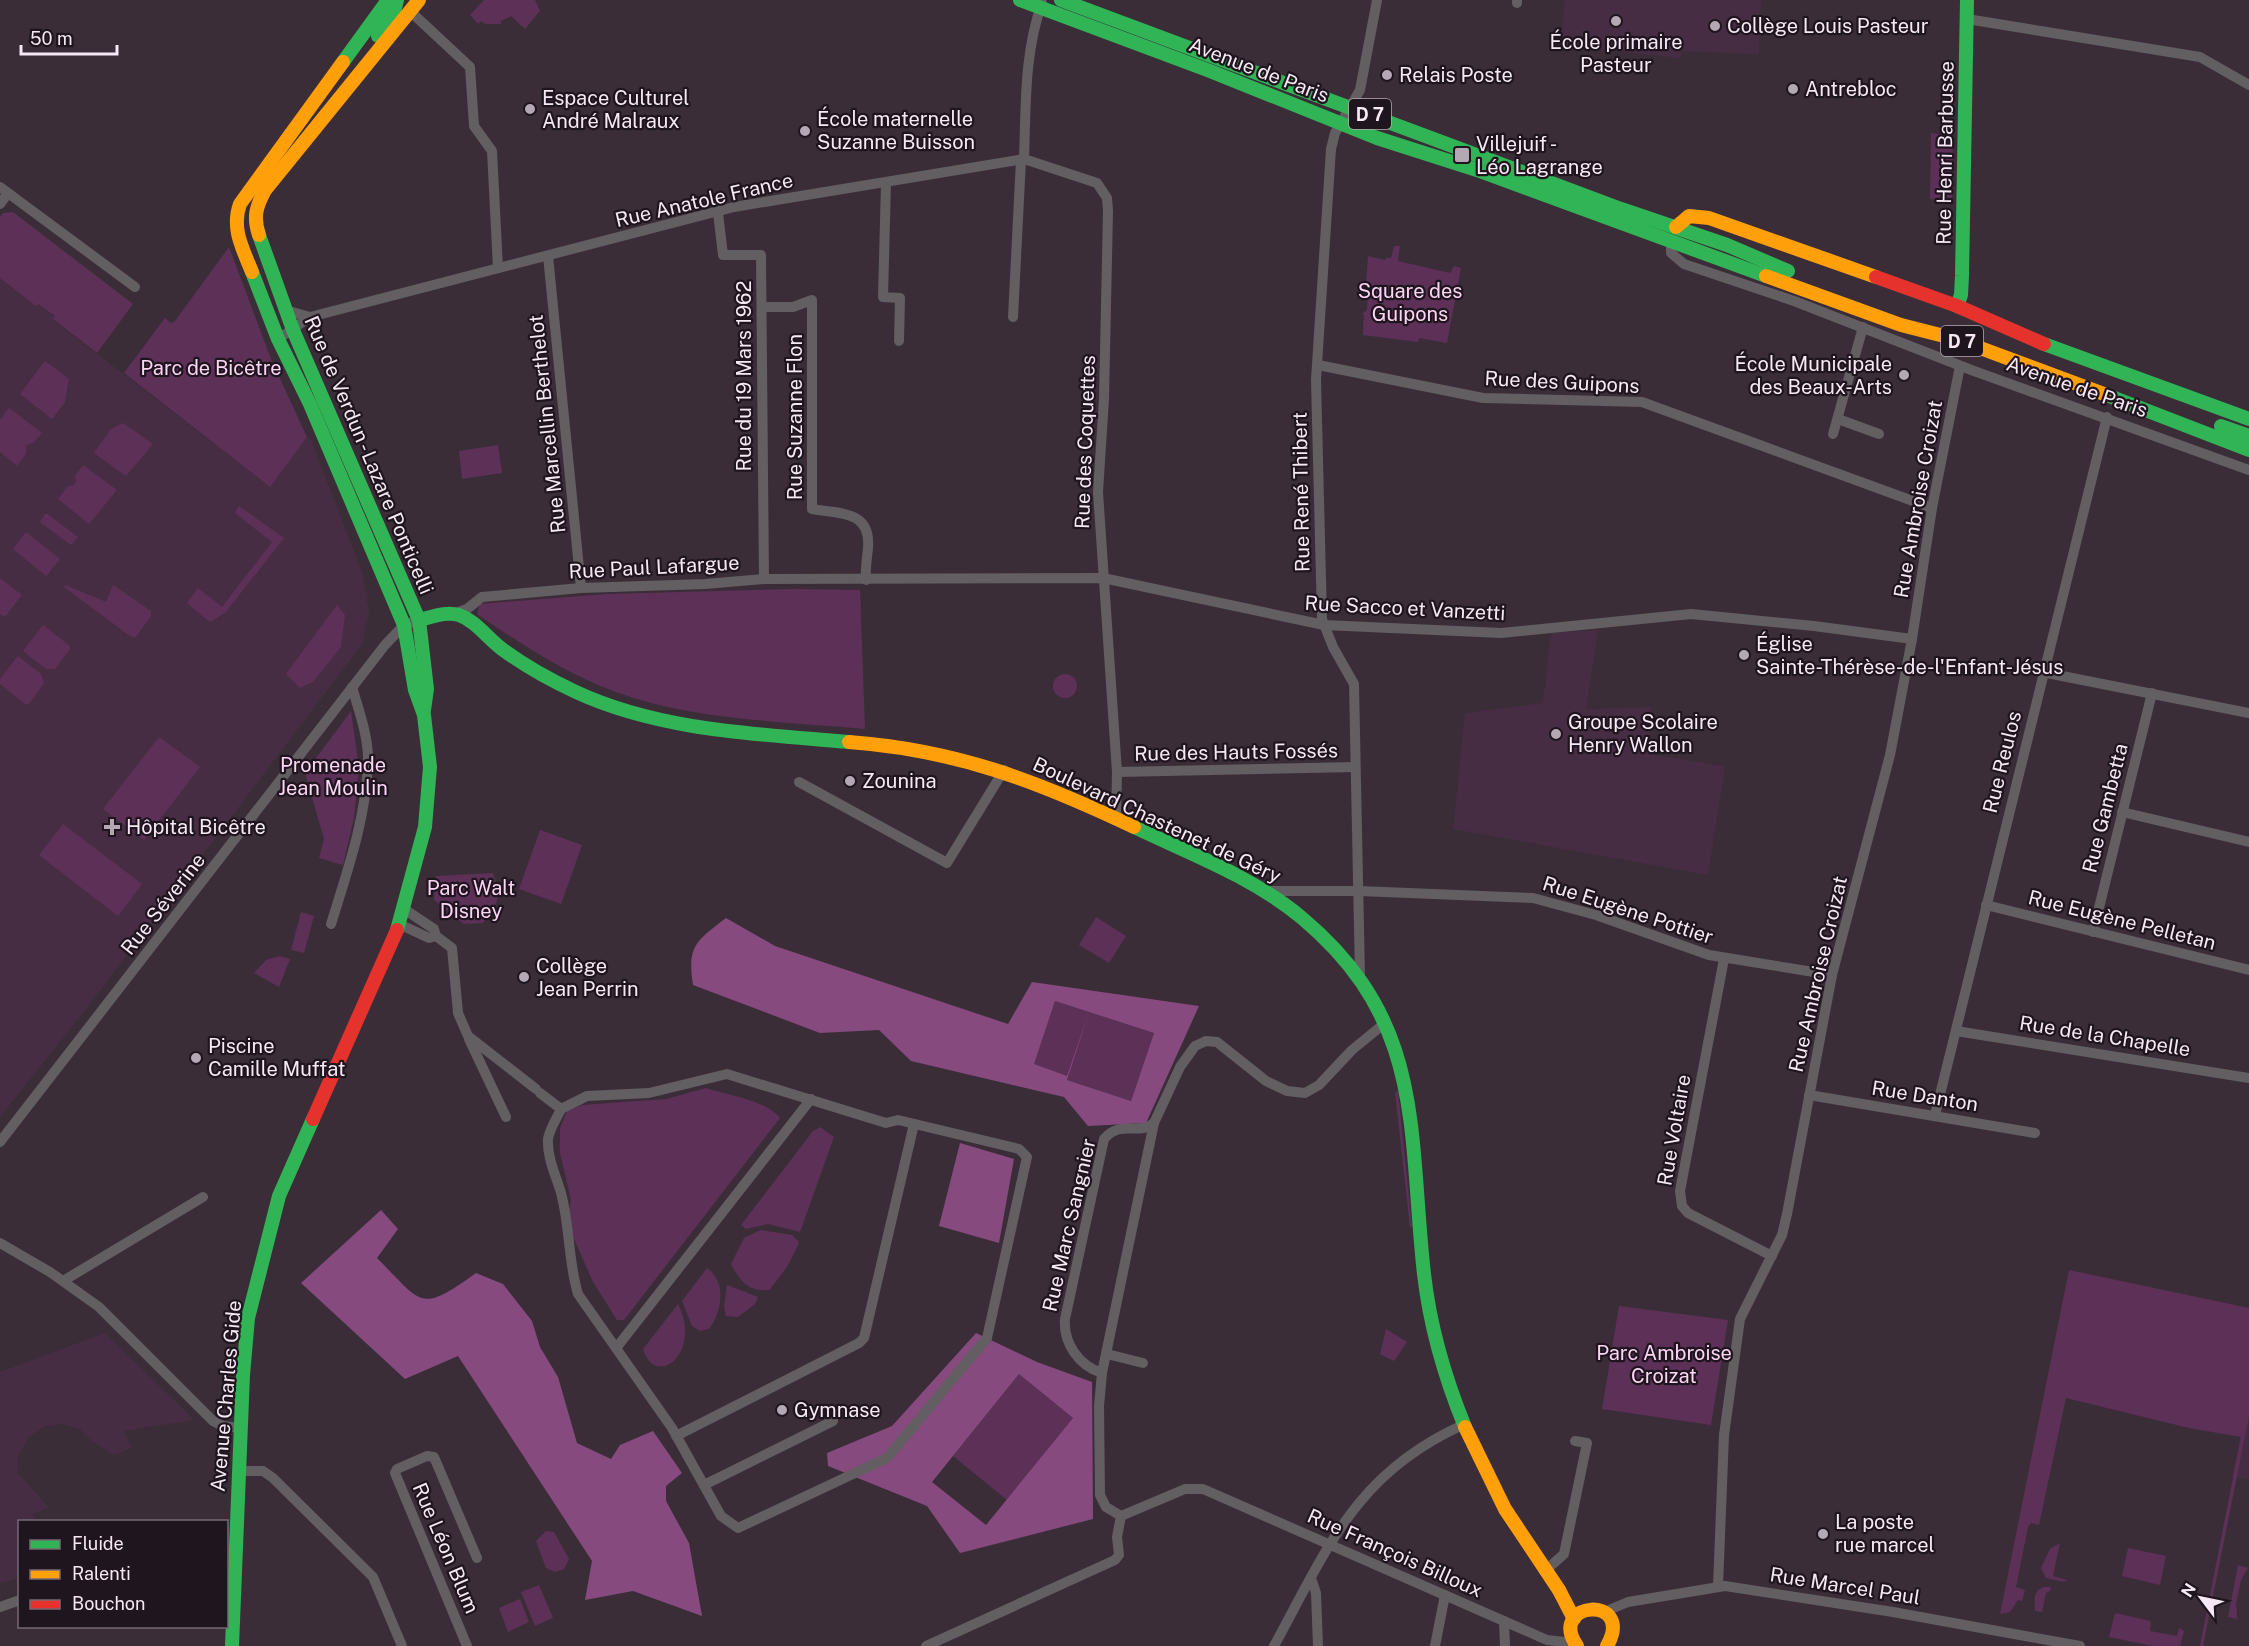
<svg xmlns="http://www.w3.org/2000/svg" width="2249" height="1646" font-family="'Public Sans',sans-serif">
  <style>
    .built { fill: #472d43 }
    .green { fill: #5d3058 }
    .forest { fill: #864a7f; fill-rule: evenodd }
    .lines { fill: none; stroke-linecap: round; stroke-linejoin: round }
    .street { stroke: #635e62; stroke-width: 10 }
    .fast { stroke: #30b455; stroke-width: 14 }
    .slow { stroke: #ff9f0a; stroke-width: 14 }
    .jam { stroke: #e5322d; stroke-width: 14 }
    .poi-dot { fill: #b5a7b3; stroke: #1f151e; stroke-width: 2 }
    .labels { text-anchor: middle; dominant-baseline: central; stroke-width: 4.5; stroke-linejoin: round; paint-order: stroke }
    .shield { fill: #1f151e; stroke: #b6a9b4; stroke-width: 1.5 }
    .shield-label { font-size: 18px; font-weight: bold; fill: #f7e8f5 }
    .poi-label { font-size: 20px; fill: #f7e8f5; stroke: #1f151e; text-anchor: start }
    .street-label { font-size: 20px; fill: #f7e8f5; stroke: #1f151e }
    .park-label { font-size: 20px; fill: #fcd5f5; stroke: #1f151e }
  </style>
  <rect width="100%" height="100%" fill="#3a2d38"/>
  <g class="built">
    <path d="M1565 0H1761L1759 54 1681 51 1680 58 1561 45Z"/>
    <path d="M0 278 36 306 38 304 55 317 53 320 269 486 307 437 311 440 362 572 369 612 362 644 86 1009 0 1117Z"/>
    <path d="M1598 630 1586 709 1651 707 1648 754 1725 766 1708 875 1453 829 1465 713 1543 703 1551 633Z"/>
    <path d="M105 1333 194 1420 124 1431 131 1448 114 1455 92 1441 80 1429 61 1424 44 1426 28 1438 18 1456 17 1472 49 1508 32 1514 35 1521 20 1522 19 1578 0 1583V1372Z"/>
    <path d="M2249 1395V1480L2232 1477Z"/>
  </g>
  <g class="green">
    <path d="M484 0H535L540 11 525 29 511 16 501 21V24H485L481 21 478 24 470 15Z"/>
    <path d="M1931 133 1953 136 1952 202 1930 199Z"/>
    <path d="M13 212 133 304 97 353 53 319 55 316 38 304 36 306 0 278V217L3 213Z"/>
    <path d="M1394 246H1400L1398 261 1450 273 1454 266 1461 268 1447 343 1419 338 1418 342 1363 335 1364 315 1362 314 1367 310 1368 290 1364 286H1366L1368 256 1385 260 1386 258H1391Z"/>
    <path d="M229 247 271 359 307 437 270 487 124 373 165 318 171 323 175 321Z"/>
    <path d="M45 361 69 379 65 402 52 419 20 394Z"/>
    <path d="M9 408 42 433 33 443 26 445V454L17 466 0 452V420Z"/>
    <path d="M123 423 153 444 126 476 94 453 111 429Z"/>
    <path d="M498 445 502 473 462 479 459 451Z"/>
    <path d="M83 465 117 490 89 524 58 499 68 486H73L76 482 75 476Z"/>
    <path d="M239 506 284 538 225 613 210 622 187 603 198 588 222 607 272 542 235 513Z"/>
    <path d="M46 513 78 537 71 545 40 522Z"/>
    <path d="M26 532 60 559 46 576 13 549Z"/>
    <path d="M0 578 22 595 5 617 0 614Z"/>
    <path d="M65 585 106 602 113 585 151 611V616L135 638 130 636 64 587Z"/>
    <path d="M795 589 860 590 865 729C783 721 695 721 616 692 566 674 521 644 477 614L480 604 606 594Z"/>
    <path d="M337 605 345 615 341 647 313 682 300 688 286 674Z"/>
    <path d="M43 625 70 646V649L55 669H46L23 651Z"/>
    <path d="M18 656 41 674 44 683 29 704H25L0 684V679Z"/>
    <circle cx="1065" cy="686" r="12"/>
    <path d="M351 711 359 768 354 818 343 865 319 858 324 839 305 773Z"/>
    <path d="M159 737 200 767 144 840 103 809Z"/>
    <path d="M63 824 142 884 118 916 39 855Z"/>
    <path d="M540 830 582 845 561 904 519 889Z"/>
    <path d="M493 873C501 896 499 904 483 923L464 924 434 900 436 876Z"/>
    <path d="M301 912 314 916 304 953 291 950Z"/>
    <path d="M1096 917 1126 936 1109 963 1079 945Z"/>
    <path d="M280 956 290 959 279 987 254 973 266 960Z"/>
    <path d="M1055 1001 1154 1033 1131 1101 1067 1080 1070 1071 1067 1076 1033 1065Z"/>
    <path d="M706 1088C728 1095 765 1100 780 1118L624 1320H617L593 1282 567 1223 571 1200 560 1153V1128L567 1111 583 1105 666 1099Z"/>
    <path d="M1398 1091 1412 1227H1410L1395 1092Z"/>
    <path d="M820 1127 834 1137 800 1232 768 1224 746 1229 741 1225 813 1131Z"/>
    <path d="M761 1230 792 1235 799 1242C792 1261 782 1275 769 1290 748 1292 740 1281 731 1264L744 1238Z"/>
    <path d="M707 1268C727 1282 722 1312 709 1329L700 1331 692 1326 682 1301Z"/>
    <path d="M2069 1270 2249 1308V1416L2205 1636 2203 1645 2206 1646H2200L2241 1437 2189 1428 2066 1398 2039 1525 2031 1523 2028 1527 2016 1587 2025 1590 2022 1601 2018 1600 2010 1612 2000 1614Z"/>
    <path d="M727 1285 758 1297 755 1304 738 1317 726 1316 724 1307Z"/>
    <path d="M678 1304C703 1353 655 1390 643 1349Z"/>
    <path d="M1619 1306 1728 1320 1711 1425 1602 1409Z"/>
    <path d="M1386 1329 1407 1342 1394 1361 1380 1354Z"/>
    <path d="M1019 1374 1073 1418 1007 1500 953 1456Z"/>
    <path d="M546 1531 554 1532 569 1559 564 1569 555 1572 546 1568 536 1541Z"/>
    <path d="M2060 1543 2053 1576 2067 1580 2064 1582 2046 1578 2041 1568 2050 1549Z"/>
    <path d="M2128 1548 2166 1556 2160 1585 2122 1576Z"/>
    <path d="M2238 1565 2248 1568 2241 1580 2236 1604 2237 1619 2228 1617Z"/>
    <path d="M539 1585 553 1618 535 1626 521 1592Z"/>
    <path d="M2044 1587H2051L2050 1591 2046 1593 2042 1612 2035 1611C2035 1601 2032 1591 2044 1587Z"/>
    <path d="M520 1599 529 1622 508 1632 499 1608Z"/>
    <path d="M2115 1613 2151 1621 2150 1631 2177 1636 2179 1628 2184 1631 2180 1646H2153L2109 1637Z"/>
  </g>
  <g class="forest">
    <path d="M726 918 775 946 1008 1024 1032 982 1199 1006 1146 1123 1088 1126 1064 1097 911 1061 879 1030 820 1033 693 985C687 946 696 941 726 918ZM1055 1001 1089 1012 1067 1076 1034 1064ZM1089 1012 1154 1033 1131 1101 1067 1080Z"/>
    <path d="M960 1143 1014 1159 999 1243 939 1226Z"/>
    <path d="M381 1210 398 1229 377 1258C423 1304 419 1314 476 1273L503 1284 532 1321 540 1347 558 1377 577 1443 611 1459 620 1445 653 1431 682 1473 666 1486V1501L689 1543 702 1616 633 1591 585 1600 592 1561 458 1356 405 1379 301 1283Z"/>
    <path d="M976 1333 1037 1362 1092 1382 1093 1519 960 1553 927 1506 828 1466 827 1453 892 1426ZM1019 1374 1073 1418 986 1525 932 1482Z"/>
  </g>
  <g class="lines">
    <g class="street">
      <path d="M1517 3V0"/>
      <path d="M411 12 470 67 474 126 492 151 498 268"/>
      <path d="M1967 19 2200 57 2249 85"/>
      <path d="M1024 159C1026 106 1024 53 1042 3"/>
      <path d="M886 183 883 297 900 298 899 341"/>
      <path d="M0 187 135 287"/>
      <path d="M0 204 8 193"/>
      <path d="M718 213 723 255H761L764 579"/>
      <path d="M1671 241V253L1684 264 1794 301 1974 371 2249 470"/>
      <path d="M548 256 581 588"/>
      <path d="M762 307H793L812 300V509C840 514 871 510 868 548 867 559 865 569 866 580"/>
      <path d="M285 310 310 317 734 207 1024 159 1097 183 1107 198 1108 211 1104 399 1098 492 1117 772 1116 818"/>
      <path d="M1013 317 1021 160"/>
      <path d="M278 339 310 317"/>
      <path d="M1318 365 1483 398 1642 402 1932 508"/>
      <path d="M1838 419 1879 434"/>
      <path d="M1833 434 1863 327"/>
      <path d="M453 614 467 609 482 597 581 588 705 584 764 579 1103 578 1324 625 1501 633 1691 614 1814 626 1912 639"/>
      <path d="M2042 672 2249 713"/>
      <path d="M1117 772 1355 767"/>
      <path d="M799 782 947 863 1004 770"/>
      <path d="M2122 812 2249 842"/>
      <path d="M1268 891H1359L1533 898 1596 915 1709 955 1832 975"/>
      <path d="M1986 905 2249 970"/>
      <path d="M404 909 434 929 436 936"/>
      <path d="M331 924C347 872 366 819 368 763 369 738 359 711 352 687"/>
      <path d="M399 924 429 938 436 936"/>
      <path d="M2093 932 2152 693"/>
      <path d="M436 936 452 948 458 1013 468 1036 536 1089"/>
      <path d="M1724 959 1680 1191 1682 1206 1688 1213 1772 1256"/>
      <path d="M1360 977 1354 684 1333 647 1322 619 1316 380 1331 149 1335 133 1360 90 1377 0"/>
      <path d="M1956 1031 2249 1078"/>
      <path d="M469 1039 506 1117"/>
      <path d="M540 1093 561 1109C557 1118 549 1130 548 1139 547 1159 556 1175 561 1193 570 1226 568 1261 578 1294L672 1428 721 1516 738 1528 887 1458 987 1338 1027 1157 1019 1149 898 1120 886 1123 727 1074 649 1093 587 1096 561 1109"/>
      <path d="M1809 1095 2035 1133"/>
      <path d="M1935 1115 2107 417"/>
      <path d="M0 1142 385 645 404 625 419 620"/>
      <path d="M0 1243 50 1272 99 1307 213 1421 223 1426 240 1428"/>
      <path d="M63 1281 203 1197"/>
      <path d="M617 1347 811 1099"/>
      <path d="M1107 1354 1143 1363"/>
      <path d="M1102 1373C1079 1366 1063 1343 1065 1319L1104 1139C1121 1119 1138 1136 1154 1123"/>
      <path d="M676 1436 859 1343 864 1338 914 1124"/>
      <path d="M238 1471H263L273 1478 373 1577 402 1646"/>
      <path d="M704 1485 833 1421"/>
      <path d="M1121 1516 1106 1507 1100 1495 1099 1406 1102 1373 1154 1123 1180 1067 1195 1046 1206 1041 1217 1042 1266 1081 1287 1091 1305 1093 1319 1085 1352 1050 1385 1023"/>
      <path d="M1121 1516 1185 1489H1203L1547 1640 1574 1643"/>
      <path d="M1546 1570 1564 1554 1587 1443 1575 1441"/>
      <path d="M1311 1578 1316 1593 1318 1646"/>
      <path d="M1718 1586 1724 1435 1740 1319 1782 1235 1787 1214 1832 975 1890 755 1912 639 1932 508 1960 366"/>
      <path d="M0 1607 20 1600"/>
      <path d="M1604 1612 1628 1602 1725 1586 1893 1612 2080 1646"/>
      <path d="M1504 1621 1505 1646"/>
      <path d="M467 1646 395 1473 397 1469 427 1456 434 1457 477 1558"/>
      <path d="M926 1646 1115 1560 1119 1555 1117 1537 1121 1516"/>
      <path d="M1274 1646C1327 1549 1356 1472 1465 1424"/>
      <path d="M1435 1646 1445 1595"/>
    </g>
    <g class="fast">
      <path d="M1020 0 1210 71 1377 138 1477 170 1766 276"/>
      <path d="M1061 0 1621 209 1727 245 1788 271"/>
      <path d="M378 36 393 16 397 0"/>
      <path d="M343 62 388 0"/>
      <path d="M259 235 293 330 419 620 427 689 424 710"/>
      <path d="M252 272 278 339 310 404 404 625 415 690 424 715 430 767 425 827 397 930"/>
      <path d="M1957 306 1961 295 1962 276 1967 0"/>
      <path d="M2044 344 2249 419"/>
      <path d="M2104 394 2249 450"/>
      <path d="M2221 426 2249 436"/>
      <path d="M419 620C432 617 446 611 459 615 476 621 488 639 502 649 525 666 550 680 576 692 660 731 758 734 849 742"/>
      <path d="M1134 827C1191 854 1253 877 1302 918 1426 1022 1408 1130 1424 1274 1430 1327 1445 1378 1465 1427"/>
      <path d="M232 1646 243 1375 248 1318 279 1196 313 1119"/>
    </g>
    <g class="slow">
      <path d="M1676 227 1689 216 1709 218 1876 277"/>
      <path d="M259 235C253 217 256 207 265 190L419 0"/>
      <path d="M252 272C243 249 231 229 240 204L343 62"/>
      <path d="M1766 276 1901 325 1956 339 2104 394"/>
      <path d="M849 742C957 750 1037 781 1134 827"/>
      <path d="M1465 1427 1505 1509 1559 1590 1574 1619"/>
      <path d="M1577 1646C1546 1601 1636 1594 1607 1646"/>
    </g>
    <g class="jam">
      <path d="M1876 277 1957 306 2044 344"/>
      <path d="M313 1119 397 930"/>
    </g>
  </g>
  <g class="poi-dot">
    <circle cx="1616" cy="21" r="6"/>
    <circle cx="1715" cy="26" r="6"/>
    <circle cx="1387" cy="75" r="6"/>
    <circle cx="1793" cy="89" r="6"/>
    <circle cx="530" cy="109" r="6"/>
    <circle cx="805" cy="131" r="6"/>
    <rect x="1454" y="147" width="16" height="16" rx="3"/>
    <circle cx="1904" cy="375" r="6"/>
    <circle cx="1744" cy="655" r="6"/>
    <circle cx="1556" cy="734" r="6"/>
    <circle cx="850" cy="781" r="6"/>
    <path d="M109 818h6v6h6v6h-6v6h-6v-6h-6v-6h6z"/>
    <circle cx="524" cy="977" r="6"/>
    <circle cx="196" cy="1058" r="6"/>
    <circle cx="782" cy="1410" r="6"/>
    <circle cx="1823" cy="1534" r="6"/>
  </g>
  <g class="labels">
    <g class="shield">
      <rect x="1349" y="99" width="42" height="30" rx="4.5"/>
      <rect x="1941" y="326" width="42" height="30" rx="4.5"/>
    </g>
    <g class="shield-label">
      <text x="1370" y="114">D 7</text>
      <text x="1962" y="341">D 7</text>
    </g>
    <g class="poi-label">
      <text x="1727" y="26">Collège Louis Pasteur</text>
      <text x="1616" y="42" text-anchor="middle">École primaire<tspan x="1616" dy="23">Pasteur</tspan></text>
      <text x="1399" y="75">Relais Poste</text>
      <text x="1805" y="89">Antrebloc</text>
      <text x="542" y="98">Espace Culturel<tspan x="542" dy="23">André Malraux</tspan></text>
      <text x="817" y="119">École maternelle<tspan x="817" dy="23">Suzanne Buisson</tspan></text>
      <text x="1476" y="144">Villejuif -<tspan x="1476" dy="23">Léo Lagrange</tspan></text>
      <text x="1892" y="364" text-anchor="end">École Municipale<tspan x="1892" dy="23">des Beaux-Arts</tspan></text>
      <text x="1756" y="644">Église<tspan x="1756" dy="23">Sainte-Thérèse-de-l'Enfant-Jésus</tspan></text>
      <text x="1568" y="722">Groupe Scolaire<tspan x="1568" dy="23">Henry Wallon</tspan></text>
      <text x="862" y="781">Zounina</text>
      <text x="126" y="827">Hôpital Bicêtre</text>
      <text x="536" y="966">Collège<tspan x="536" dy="23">Jean Perrin</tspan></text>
      <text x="208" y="1046">Piscine<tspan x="208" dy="23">Camille Muffat</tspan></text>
      <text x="794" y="1410">Gymnase</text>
      <text x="1835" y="1522">La poste<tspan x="1835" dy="23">rue marcel</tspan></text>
    </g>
    <g class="street-label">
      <text transform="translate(1259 70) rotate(21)">Avenue de Paris</text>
      <text transform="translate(1945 153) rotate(-89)">Rue Henri Barbusse</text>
      <text transform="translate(704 200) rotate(-13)">Rue Anatole France</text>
      <text transform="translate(744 376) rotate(-90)">Rue du 19 Mars 1962</text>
      <text transform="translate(1562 382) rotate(3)">Rue des Guipons</text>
      <text transform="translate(2077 387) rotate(19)">Avenue de Paris</text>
      <text transform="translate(795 417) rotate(-90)">Rue Suzanne Flon</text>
      <text transform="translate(547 424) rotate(-96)">Rue Marcellin Berthelot</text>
      <text transform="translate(1085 442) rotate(-88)">Rue des Coquettes</text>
      <text transform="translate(369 455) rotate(67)">Rue de Verdun - Lazare Ponticelli</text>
      <text transform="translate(1301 492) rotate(-91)">Rue René Thibert</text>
      <text transform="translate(1918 499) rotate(-80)">Rue Ambroise Croizat</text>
      <text transform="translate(654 567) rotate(-3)">Rue Paul Lafargue</text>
      <text transform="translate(1405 608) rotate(3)">Rue Sacco et Vanzetti</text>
      <text transform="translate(1236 752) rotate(-1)">Rue des Hauts Fossés</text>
      <text transform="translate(2002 762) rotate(-76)">Rue Reulos</text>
      <text transform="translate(2105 808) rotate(-76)">Rue Gambetta</text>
      <text transform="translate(1157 820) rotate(25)">Boulevard Chastenet de Géry</text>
      <text transform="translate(163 904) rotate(-52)">Rue Séverine</text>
      <text transform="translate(1628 910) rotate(18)">Rue Eugène Pottier</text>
      <text transform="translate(2122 920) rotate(14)">Rue Eugène Pelletan</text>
      <text transform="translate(1818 974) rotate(-77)">Rue Ambroise Croizat</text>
      <text transform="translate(2105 1036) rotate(9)">Rue de la Chapelle</text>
      <text transform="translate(1925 1096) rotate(9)">Rue Danton</text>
      <text transform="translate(1674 1130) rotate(-80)">Rue Voltaire</text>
      <text transform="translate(1069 1225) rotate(-77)">Rue Marc Sangnier</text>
      <text transform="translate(226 1396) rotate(-85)">Avenue Charles Gide</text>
      <text transform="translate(446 1548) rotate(67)">Rue Léon Blum</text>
      <text transform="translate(1395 1553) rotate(24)">Rue François Billoux</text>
      <text transform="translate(1845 1586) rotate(9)">Rue Marcel Paul</text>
    </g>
    <g class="park-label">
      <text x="1410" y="291">Square des<tspan x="1410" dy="23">Guipons</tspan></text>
      <text x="211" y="368">Parc de Bicêtre</text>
      <text x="333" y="765">Promenade<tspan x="333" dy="23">Jean Moulin</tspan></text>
      <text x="471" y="888">Parc Walt<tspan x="471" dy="23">Disney</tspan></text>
      <text x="1664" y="1353">Parc Ambroise<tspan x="1664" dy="23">Croizat</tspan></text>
    </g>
  </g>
  <rect x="18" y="1520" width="210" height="108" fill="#1f151e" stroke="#756974" stroke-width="1.5"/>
  <rect x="30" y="1540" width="30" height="9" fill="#30b455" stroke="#756974" stroke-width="1.5"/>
  <text x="72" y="1550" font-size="18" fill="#f7e8f5">Fluide</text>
  <rect x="30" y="1570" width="30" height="9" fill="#ff9f0a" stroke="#756974" stroke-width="1.5"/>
  <text x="72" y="1580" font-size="18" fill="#f7e8f5">Ralenti</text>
  <rect x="30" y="1600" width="30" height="9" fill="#e5322d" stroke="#756974" stroke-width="1.5"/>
  <text x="72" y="1610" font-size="18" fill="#f7e8f5">Bouchon</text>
  <g transform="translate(2201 1598) rotate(302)" stroke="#1f151e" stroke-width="4.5" paint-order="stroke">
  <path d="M0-4.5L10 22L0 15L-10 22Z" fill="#f7e8f5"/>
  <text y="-9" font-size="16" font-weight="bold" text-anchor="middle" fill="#f7e8f5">N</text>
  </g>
  <path d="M21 45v9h96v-9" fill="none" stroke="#f7e8f5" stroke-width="3"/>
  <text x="30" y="45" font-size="18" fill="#f7e8f5" stroke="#1f151e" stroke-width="4.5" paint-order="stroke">50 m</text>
</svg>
